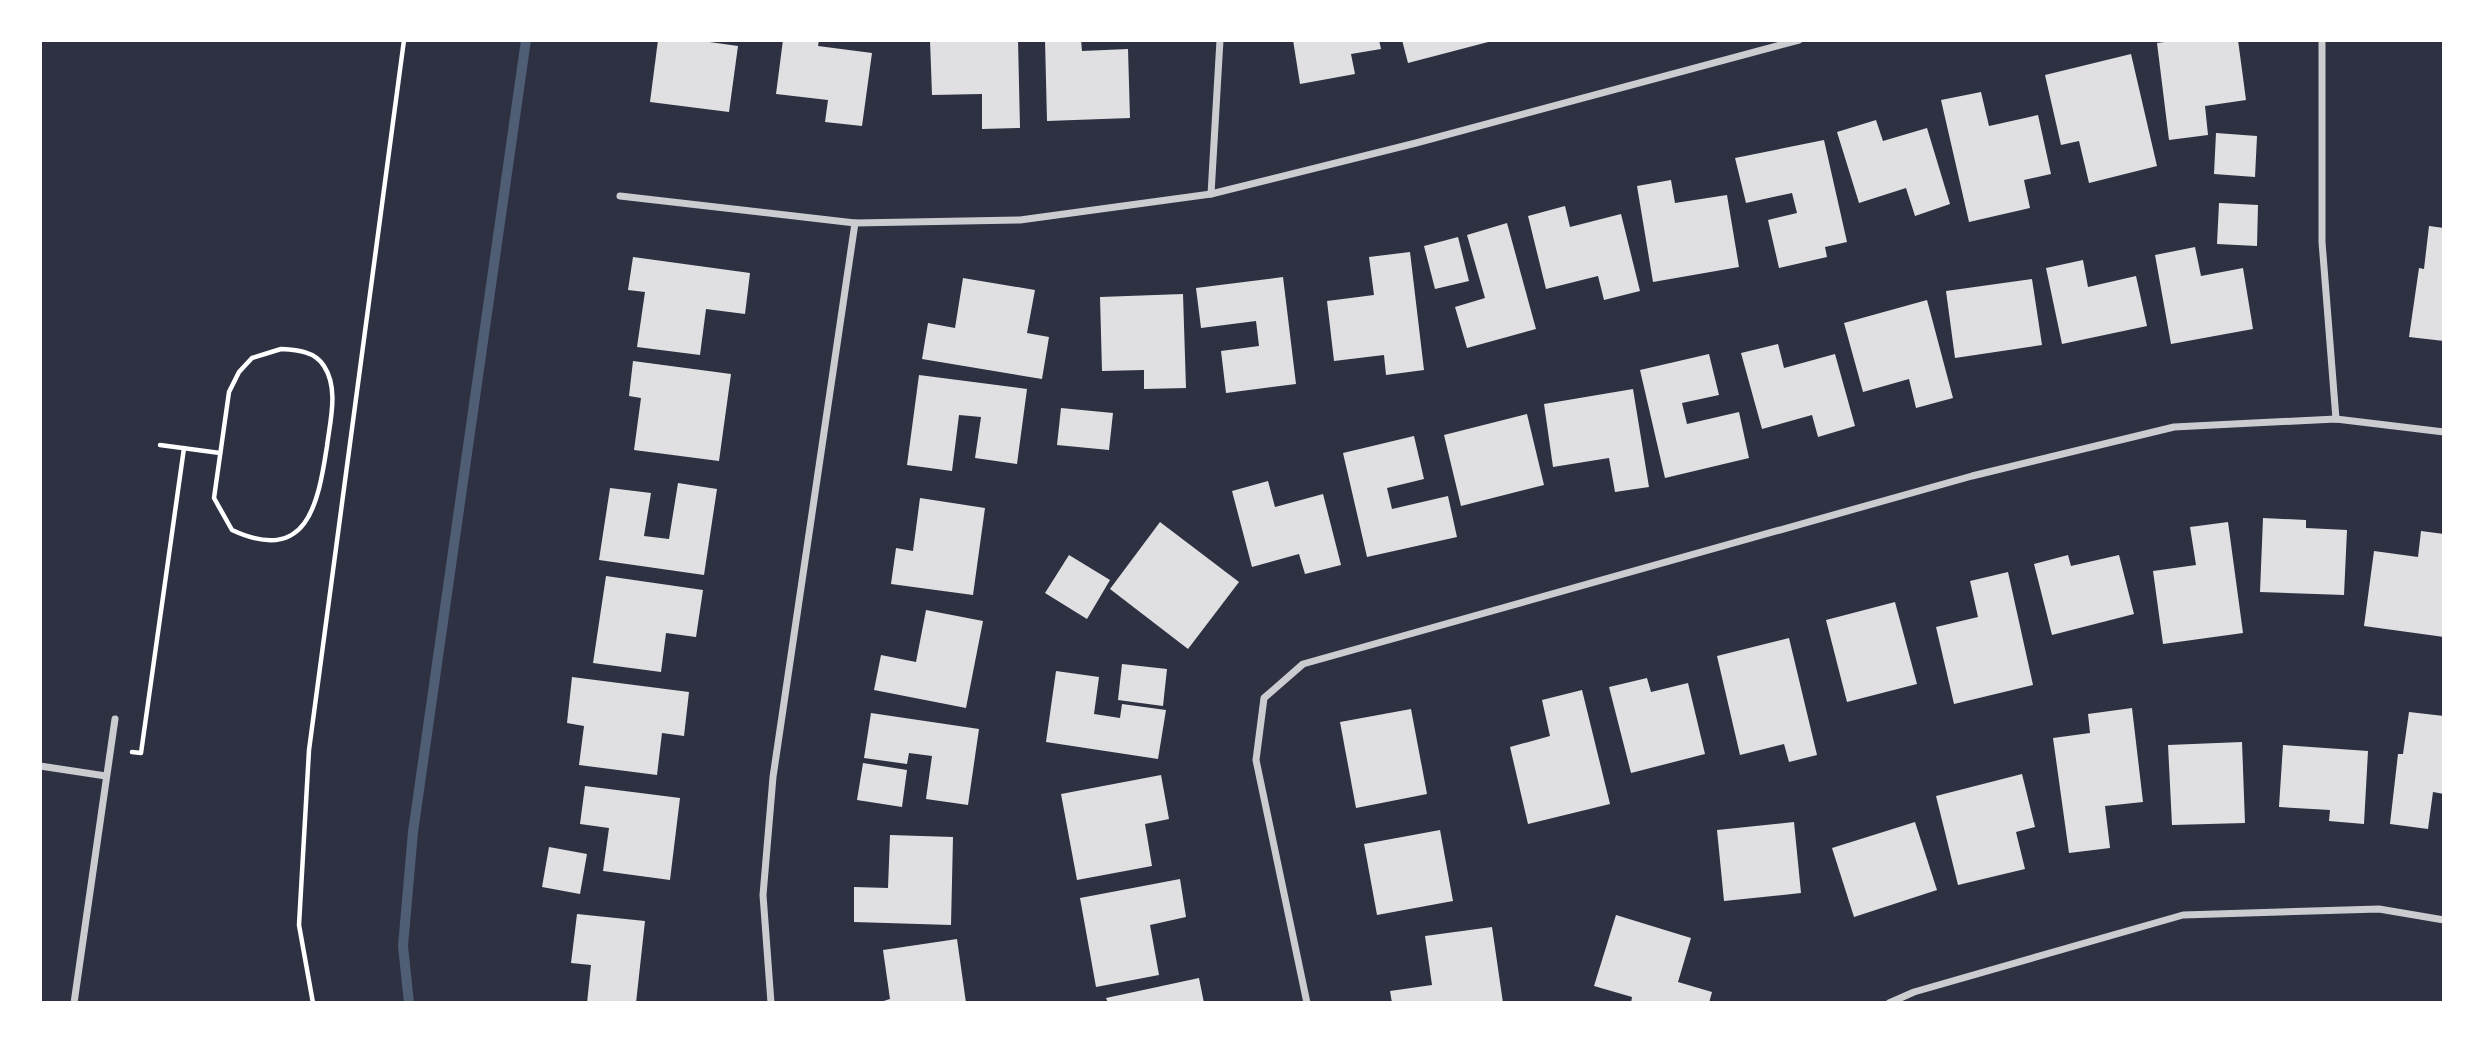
<svg xmlns="http://www.w3.org/2000/svg" width="2484" height="1043" font-family="'Fira Sans',sans-serif">
  <style>
    .lines { fill: none; stroke-linecap: round; stroke-linejoin: round }
    .stream { stroke: #4f5d75; stroke-width: 10 }
    .building { fill: #e0e0e3 }
    .path { stroke: #fff; stroke-width: 4.5 }
    .minor { stroke: #caccd0; stroke-width: 7 }
  </style>
  <rect width="100%" height="100%" fill="#2d3142"/>
  <g class="lines">
    <path class="stream" d="M409 1003 403 946 413 832 526 40"/>
  </g>
  <g class="building">
    <path d="M658 40H695L738 46 729 112 650 102Z"/>
    <path d="M783 40H819L818 46 872 53 862 126 825 122 828 100 776 94Z"/>
    <path d="M930 40H1018L1020 128 982 129V94L932 95Z"/>
    <path d="M1045 40H1081L1082 51 1128 49 1130 118 1047 121Z"/>
    <path d="M1293 40H1379L1381 49 1351 54 1355 74 1300 84Z"/>
    <path d="M1402 40H1492V41L1408 63Z"/>
    <path d="M2180 40H2238L2246 100 2205 106 2208 135 2169 140 2157 43Z"/>
    <path d="M2131 54 2157 166 2089 183 2079 141 2061 145 2045 75Z"/>
    <path d="M1981 92 1989 126 2038 115 2051 174 2024 180 2030 208 1969 222 1941 100Z"/>
    <path d="M1876 120 1883 141 1927 128 1950 204 1915 216 1906 188 1859 203 1837 132Z"/>
    <path d="M2216 133 2257 136 2255 177 2214 174Z"/>
    <path d="M1824 140 1847 242 1825 247 1827 257 1779 268 1768 220 1797 213 1792 193 1746 203 1735 158Z"/>
    <path d="M1671 180 1675 203 1727 195 1739 267 1653 282 1637 186Z"/>
    <path d="M2219 203 2258 205 2257 246 2217 244Z"/>
    <path d="M1565 206 1570 227 1621 214 1640 291 1604 300 1598 276 1546 289 1528 216Z"/>
    <path d="M1507 223 1536 329 1467 348 1455 307 1485 298 1467 235Z"/>
    <path d="M2429 226 2444 228V341L2409 337 2419 268 2424 269Z"/>
    <path d="M1458 237 1469 281 1435 289 1424 246Z"/>
    <path d="M2195 247 2201 276 2243 268 2253 329 2171 344 2155 255Z"/>
    <path d="M1410 252 1424 370 1386 375 1384 355 1334 361 1327 301 1374 295 1369 257Z"/>
    <path d="M633 257 750 273 745 314 706 309 700 355 637 347 645 292 628 290Z"/>
    <path d="M2083 260 2088 287 2136 276 2147 326 2062 344 2046 268Z"/>
    <path d="M1283 277 1296 384 1226 393 1221 351 1259 346 1256 321 1201 328 1196 288Z"/>
    <path d="M963 278 1035 290 1027 333 1049 337 1042 379 922 359 928 323 955 328Z"/>
    <path d="M2032 279 2042 345 1955 358 1946 291Z"/>
    <path d="M1183 294 1186 388 1144 389V370L1102 371 1100 297Z"/>
    <path d="M1927 300 1953 398 1916 408 1909 379 1863 392 1844 323Z"/>
    <path d="M1778 344 1784 368 1835 354 1855 426 1818 437 1812 415 1762 429 1741 353Z"/>
    <path d="M1709 354 1719 395 1682 403 1687 424 1739 412 1749 458 1665 478 1640 370Z"/>
    <path d="M633 361 731 374 719 461 634 450 641 398 629 396Z"/>
    <path d="M919 375 1027 389 1017 464 975 458 981 417 959 415 952 471 907 465Z"/>
    <path d="M1633 389 1649 487 1615 492 1609 458 1553 467 1544 404Z"/>
    <path d="M1061 408 1113 413 1109 450 1057 445Z"/>
    <path d="M1527 414 1544 485 1461 506 1444 435Z"/>
    <path d="M1414 436 1424 479 1387 488 1392 509 1448 496 1457 537 1367 557 1343 453Z"/>
    <path d="M1268 481 1275 507 1323 494 1341 565 1305 574 1299 554 1252 567 1232 491Z"/>
    <path d="M678 483 717 489 704 575 599 560 610 488 651 493 644 536 669 539Z"/>
    <path d="M920 498 985 508 973 595 891 584 896 548 913 551Z"/>
    <path d="M2263 518 2306 520V528L2347 530 2344 595 2260 592Z"/>
    <path d="M1160 522 1239 582 1188 649 1110 589Z"/>
    <path d="M2228 522 2243 633 2163 644 2153 571 2196 565 2190 527Z"/>
    <path d="M2421 531 2444 534V637L2364 626 2374 551 2418 557Z"/>
    <path d="M1069 555 1110 580 1087 619 1045 593Z"/>
    <path d="M2068 555 2071 566 2119 555 2134 614 2052 635 2034 564Z"/>
    <path d="M2008 572 2033 685 1954 704 1936 627 1978 617 1970 581Z"/>
    <path d="M606 576 703 590 696 637 666 633 661 672 593 663Z"/>
    <path d="M1895 602 1917 684 1847 702 1826 620Z"/>
    <path d="M926 610 983 621 966 708 874 690 881 655 916 662Z"/>
    <path d="M1789 638 1817 755 1789 762 1784 744 1740 755 1717 656Z"/>
    <path d="M1122 664 1167 669 1163 706 1118 700Z"/>
    <path d="M1056 671 1099 677 1094 714 1120 718 1122 704 1166 710 1158 759 1046 742Z"/>
    <path d="M572 677 689 692 684 736 662 733 657 775 579 765 584 726 567 723Z"/>
    <path d="M1647 678 1651 692 1688 683 1705 754 1631 773 1609 687Z"/>
    <path d="M1582 690 1610 804 1528 824 1510 747 1550 736 1542 700Z"/>
    <path d="M2132 708 2143 802 2105 806 2110 848 2069 853 2053 738 2090 733 2088 714Z"/>
    <path d="M1411 709 1427 794 1356 808 1340 722Z"/>
    <path d="M2409 712 2444 716V794L2433 792 2428 829 2390 824 2398 754H2403Z"/>
    <path d="M871 713 979 729 968 805 926 799 932 756 909 753 907 764 864 758Z"/>
    <path d="M2242 742 2245 823 2172 825 2168 745Z"/>
    <path d="M2283 745 2368 751 2364 824 2329 821 2330 810 2279 807Z"/>
    <path d="M863 763 907 770 902 807 857 800Z"/>
    <path d="M2022 774 2035 827 2016 832 2025 869 1958 885 1936 796Z"/>
    <path d="M1161 775 1169 819 1145 824 1152 866 1077 880 1061 794Z"/>
    <path d="M585 786 680 798 670 880 603 871 609 828 580 824Z"/>
    <path d="M1794 822 1801 893 1724 901 1717 830Z"/>
    <path d="M1915 822 1937 890 1854 917 1832 848Z"/>
    <path d="M1440 830 1453 901 1377 915 1364 844Z"/>
    <path d="M890 835 953 837 951 925 854 922V887L888 888Z"/>
    <path d="M549 847 587 854 580 894 542 887Z"/>
    <path d="M1180 879 1186 917 1150 925 1159 975 1096 987 1080 898Z"/>
    <path d="M577 914 645 921 636 1003H587L591 965 571 963Z"/>
    <path d="M1616 915 1691 938 1678 982 1712 992 1709 1003H1631L1632 997 1594 986Z"/>
    <path d="M1492 927 1503 1003H1392L1390 991 1432 985 1425 936Z"/>
    <path d="M957 939 966 1003H877L890 999 883 950Z"/>
    <path d="M1199 978 1204 1003H1108L1106 998Z"/>
  </g>
  <g class="lines">
    <g class="path">
      <path d="M281 349C297 350 315 351 324 366 339 389 330 421 327 446 318 505 307 565 232 530L214 498 229 392 239 372 252 358Z"/>
      <path d="M160 445 220 453"/>
      <path d="M132 752 141 753 184 448"/>
      <path d="M313 1003 299 925 309 750 404 40"/>
    </g>
    <g class="minor">
      <path d="M2322 40V242L2336 419"/>
      <path d="M1211 194 1220 40"/>
      <path d="M620 196 855 223 1020 220 1211 194 1416 143 1799 40"/>
      <path d="M40 766 106 776"/>
      <path d="M74 1003 115 719"/>
      <path d="M771 1003 763 895 773 777 855 223"/>
      <path d="M1307 1003 1256 760 1264 698 1303 664 1972 476 2174 427 2336 419 2444 432"/>
      <path d="M1889 1003 1914 992 2183 915 2379 909 2444 920"/>
    </g>
  </g>
  <rect width="2484" height="1043" fill="none" stroke="#ffffff" stroke-width="84"/>
</svg>
